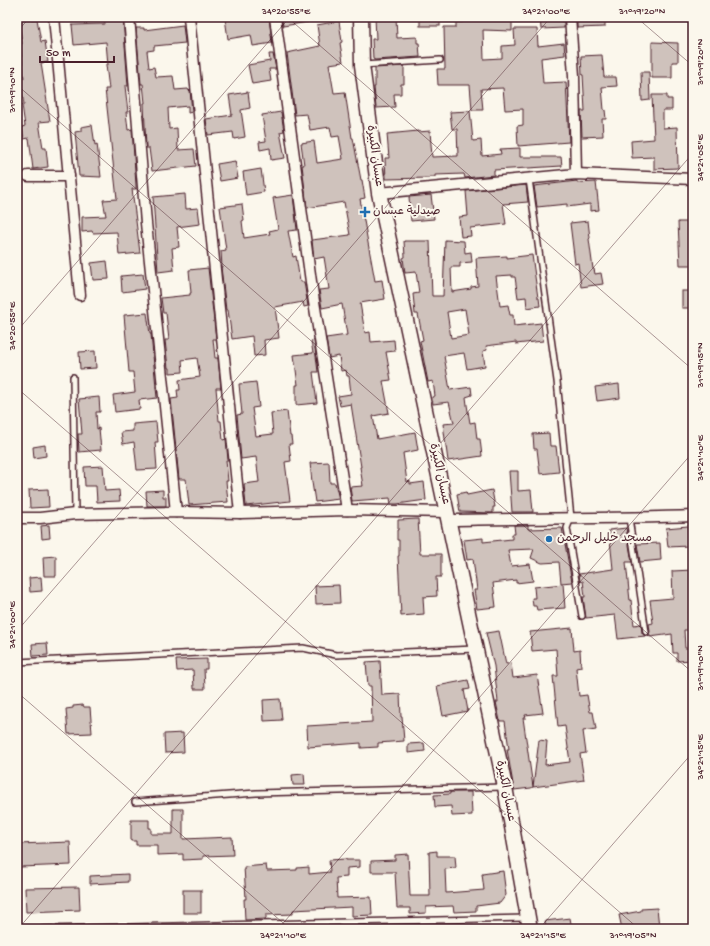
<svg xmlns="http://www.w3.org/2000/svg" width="710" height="946" font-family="'Gochi Hand','Playpen Sans Arabic',sans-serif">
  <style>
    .building { fill: #cfc2bc; stroke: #4a1f2b; fill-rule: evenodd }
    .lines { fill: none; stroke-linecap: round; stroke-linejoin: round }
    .service-casing { stroke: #4a1f2b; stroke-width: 8 }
    .minor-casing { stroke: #4a1f2b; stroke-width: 13 }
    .secondary-casing { stroke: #4a1f2b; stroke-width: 17 }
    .service { stroke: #fbf7ec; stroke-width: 5 }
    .minor { stroke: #fbf7ec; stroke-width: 10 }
    .secondary { stroke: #fbf7ec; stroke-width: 14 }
    .ticks { fill: none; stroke: #4a1f2b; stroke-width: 1; stroke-opacity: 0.45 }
    .poi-dot { fill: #1f6fb2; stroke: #fbf7ec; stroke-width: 1.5 }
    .labels { text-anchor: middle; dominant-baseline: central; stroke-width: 4; stroke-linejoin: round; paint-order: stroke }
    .street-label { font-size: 12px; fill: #4a1f2b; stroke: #fbf7ec }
    .poi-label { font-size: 12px; fill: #4a1f2b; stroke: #fbf7ec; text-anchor: start }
    .neatline { fill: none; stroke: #4a1f2b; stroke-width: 1.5 }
    .ticks-label { font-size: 10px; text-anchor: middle; fill: #4a1f2b }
  </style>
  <rect width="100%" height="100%" fill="#fbf7ec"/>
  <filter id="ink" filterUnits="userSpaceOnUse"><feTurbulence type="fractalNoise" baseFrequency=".025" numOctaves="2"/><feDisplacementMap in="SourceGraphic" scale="8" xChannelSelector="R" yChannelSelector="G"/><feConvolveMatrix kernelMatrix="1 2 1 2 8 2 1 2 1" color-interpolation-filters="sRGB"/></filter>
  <g filter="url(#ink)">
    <g class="building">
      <path d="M104 17H123L128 86H125L128 112H126L128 130 132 129 136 185V189H132L140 253 119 255 117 232 93 233 92 231 82 232V217L106 216 103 200 117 199 105 89H109L106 65H108L106 42 74 45 72 25 105 24Z"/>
      <path d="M231 17H269L272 43 253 46 251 35 228 39 225 18Z"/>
      <path d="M282 17H308V22L283 26Z"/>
      <path d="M375 17H396L397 38 417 37V43H419L420 57 375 60 373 59 372 39H376Z"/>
      <rect x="420" y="17" width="20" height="9"/>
      <path d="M463 17H512V31L483 30 484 59 502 58V46L515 45 514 29H537L538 46 564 43 565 55 541 58 543 83 566 82 569 142 518 146 517 126 523 125V109L505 110 503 88 481 89 483 110H472L470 85H438L437 69H445L444 27H456V22H463Z"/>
      <path d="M540 17H561V21H564V28L541 29Z"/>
      <path d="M37 19 41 42 45 41 48 62 41 63 50 121 39 122 43 148H46L48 167 33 169 29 138 24 139 22 127 25 126 22 105H24L20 78H24L20 45 22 44 19 21Z"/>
      <path d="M605 19V27L577 28V20Z"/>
      <path d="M339 21 342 42 340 43 343 62 329 64 334 93 345 92 352 138H353L361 180H362L365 198 360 199 375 281 382 280 385 299 360 303 365 333 370 332 371 342 394 340 395 351 386 352 391 380 383 381 389 413 373 416 377 439 415 432 418 450 403 453 407 482 410 481V484L424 482 426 500 397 504H391L390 498 352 501 350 487 363 486 360 467H361L351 404 340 406 338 396 351 394 349 376H347L346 370 341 371 339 356 329 358 326 338 347 335 342 304 322 308 319 290 329 289 324 257 314 259 312 240 350 235 344 202 307 208 302 165H304L301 143 314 141 317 163 343 159 339 136 332 137 330 127 310 130 307 114 295 115 287 53 320 46 317 25Z"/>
      <path d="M183 25 185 43 154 46V50L147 51 149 68 154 67 156 77 173 76 175 90 188 89 189 91 190 90 192 112 188 113V106L168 108 169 129 177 128 178 150 194 149 196 166 152 171 149 148H146L144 103H145L143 84H141L136 28H144V30Z"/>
      <path d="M652 42 678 43V62H672V78H652Z"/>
      <path d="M269 54H273L276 69H269L271 81 252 84 248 65 270 61Z"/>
      <path d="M602 55 604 77H616L617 86 602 87 604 110H605L606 119H602L603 136 582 137 581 111H585L583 75H582L581 56Z"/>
      <path d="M404 66V84H401V94H394L395 107 376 108 374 87H375V68Z"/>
      <path d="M641 72H649L650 100 642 101Z"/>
      <path d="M248 92 250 108 241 110 245 137 234 139 233 132 208 135 206 119 232 115 229 95Z"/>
      <path d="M652 95H667V99H672V110H663V128L677 127 678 168 654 169V157L632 158 631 141 654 139Z"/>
      <path d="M470 111 473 141 481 140 482 156 501 154 500 149 520 148V157H561L562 166 494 170V175L465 178 464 174 435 175V177H429V178L386 179 385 158H389L387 134 418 131V132L430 131 432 157 458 156 457 129H452L450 112Z"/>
      <path d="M281 112 284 131 280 132 285 158 271 160 270 148 260 150 259 142 266 141 262 115Z"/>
      <path d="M92 125 95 145 97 144 101 177 79 176 75 132 81 131V127Z"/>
      <path d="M235 161 238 178 220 181 217 164Z"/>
      <path d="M261 169 264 192 246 195 243 172Z"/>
      <path d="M577 181V183L596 182 599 210 590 211V204L567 207V204L537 207 534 186Z"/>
      <path d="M526 185 528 202 503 204 506 224 470 228 471 236 461 237 459 217 468 216 466 191Z"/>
      <path d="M185 194 186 209 198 208 200 224 177 227 179 247 172 248 174 270 158 272 153 197Z"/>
      <path d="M293 195 297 230 288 231 293 257 296 256 300 282H304L308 306 304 307 303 302 275 307 279 338 264 340 265 355 254 356 252 336 232 339 228 310H226L221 267H222L221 251 226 250 220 207 242 204 244 220 242 221 244 238 270 234 269 231 278 229 273 198Z"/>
      <path d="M431 195 434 219 411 221 409 197Z"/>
      <path d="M588 221 590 238 589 239 593 269H594L595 274 601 273 603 284 581 287 578 263 575 264 570 223Z"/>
      <path d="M678 222H693V265H680Z"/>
      <path d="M445 240 464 241 465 253 471 252 472 262 460 263V267H451L452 292 471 289V287L478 286 476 258 507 256V258L532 255 538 298H539L540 306 527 308 526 297 518 298 515 277H512V275L496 276 500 306 508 305 510 315H513L514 326 541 323 543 341 516 344V342L486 346 487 350 483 351 485 366 467 369 464 353 444 356 450 390 471 387 472 395 466 397 467 405 470 423 475 422 477 439H480L482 456 448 461 443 424 454 423 449 402 433 404 432 397 435 396 433 381 428 382 420 341 423 340 418 314H415L413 294 419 293 416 272 405 273 403 258 405 257 404 241H430L432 296H443ZM465 309 469 335 451 338 447 312Z"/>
      <path d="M107 261 109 279 93 280 91 263Z"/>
      <path d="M208 268 216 339H213L215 358H218L221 388H216L219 421H221L223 440 226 439 228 460H226L228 481H226L228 502 189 505 186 479H179L171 399 178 398 177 390H180L179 380 200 377 197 358 182 360 183 372 170 373V368H168L165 340H169L166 313H163L161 298 190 295V293H191L189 270Z"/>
      <path d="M143 274 145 289 122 292 121 276Z"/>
      <rect x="682" y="291" width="11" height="17"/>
      <path d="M147 313 150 334H151L157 398 139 400 140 409 115 412 113 395 135 392 133 372H129L124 315Z"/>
      <path d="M314 340 318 372H313L317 403 296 405V385H298L294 355 313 353 311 341Z"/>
      <path d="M95 351 96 368 80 369 79 352Z"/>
      <path d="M256 382 259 407 252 408 256 436 273 434 271 413 287 411 290 436H291L292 444H289L291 461 285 462 290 501 246 506 244 484 259 482 256 457 241 459 237 415 242 414 239 384Z"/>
      <path d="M619 384 620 398 597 401 595 387Z"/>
      <path d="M99 397 100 412H96L97 429 99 428 101 450 79 452 78 434H82L79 399Z"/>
      <path d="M156 422 158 442H155L157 469 137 470 134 442 123 444 121 432 133 431V424Z"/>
      <path d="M549 433 550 446H556L559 472 540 474 537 449H534L533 434Z"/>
      <path d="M45 445 46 456 34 458 33 447Z"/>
      <path d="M329 462 330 483H335L339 499 315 502 312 482 310 463Z"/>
      <path d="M103 466 105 491 119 490 120 501 97 502 96 486H85L84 467Z"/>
      <path d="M509 471H518V491L531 490 533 512H512Z"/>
      <path d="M48 489 49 507 30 508 29 490Z"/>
      <path d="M163 490V497H166V506H147L146 491Z"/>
      <path d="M492 490 495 507H493V513L460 512 457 494 466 492 467 495Z"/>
      <path d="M418 519 420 554H441V577H436L437 596 423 597 424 614 401 616 398 556H399V540H397V530H398V520Z"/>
      <path d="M49 525 50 538 42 539 41 526Z"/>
      <path d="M514 525H528V529L562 528 572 582 561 583 559 562 542 563 531 558 534 549 508 550 511 566 530 564 533 581 516 583V580L493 583 496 607 477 609 474 590H477L473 559 467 560 464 540 483 538V542L512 539V534H515Z"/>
      <path d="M688 526 689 546 668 547 666 528Z"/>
      <path d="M626 528 632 562H626L630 601 631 600 634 625 641 624 642 633 645 636 618 639 615 615 586 618 583 597H585L583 581 580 582 579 574 613 569 609 530Z"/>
      <path d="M660 543 661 560 640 562 637 544Z"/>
      <path d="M56 556V576H44L43 557Z"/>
      <path d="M693 570V611L689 612V630H684L685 648H693V660L677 661V653H673L672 634 650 637 648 635 650 632 649 624 653 623 650 600 673 598 672 571Z"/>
      <path d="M41 577 42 591 30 592 29 578Z"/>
      <path d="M563 584 565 608 537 610 536 606H533L532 598H535L534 587Z"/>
      <path d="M339 585 340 603 316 604 315 586Z"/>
      <path d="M572 628 574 651 580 650 581 667 576 668 579 696 587 695 590 712H593L596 729 583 731 586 753 580 754 584 780 533 787 539 740 547 741 545 765 570 762 565 726 558 727 553 676H558L556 649 532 651 530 632Z"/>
      <path d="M499 631 506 664 511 663 513 678 537 675 543 713 525 715 526 718H523L533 787 531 788 514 790 507 749H509L505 721H500L496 702H498L494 666 486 633Z"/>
      <path d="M47 643 48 655 33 656 32 644Z"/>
      <path d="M207 659V669H204L205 689H194L193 670 177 671 176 660Z"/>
      <path d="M380 661 382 695 400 694 401 717H402L404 741 378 743V747L361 748V743L308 747 307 726 372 722 371 686H368L366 662Z"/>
      <path d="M468 680 470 689 464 690 468 711 443 716 437 686Z"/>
      <path d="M280 699 282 720 264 721 263 700Z"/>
      <path d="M83 705 84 707H90L92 733 68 734 66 709 73 708V706Z"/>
      <path d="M183 733 184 752 165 753 164 734Z"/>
      <path d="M424 743 425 751 408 753V744Z"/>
      <path d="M304 774 305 785H293L292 775Z"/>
      <path d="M450 792H471L472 815 452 816 451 806 435 807 434 795 450 794Z"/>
      <path d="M173 809H183V839L232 837 233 855 203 856V859L183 860V854L157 855V845H136V841H131V820H149V828H151V834H173Z"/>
      <path d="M70 842 71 865 20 867 19 844Z"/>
      <path d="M437 851V856H455L456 868 445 869 446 893 484 890 482 874 503 871 506 895 500 903 476 906V911L454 912 453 906 426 907V913L410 914V908H397L395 872H371V861L395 860V855L408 854 410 896H430L429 852Z"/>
      <path d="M346 859V860H360V867L347 868V877L336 878 337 898 371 897 372 915 352 916V907L293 910V914L266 915V919L245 920 244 899H246L244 867 266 865 267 871 297 870V868L309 867V874L330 872 329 860Z"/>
      <path d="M128 874V882L90 884V876Z"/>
      <path d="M79 887 80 910 26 912 25 888Z"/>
      <rect x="183" y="890" width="18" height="23"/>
      <path d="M657 908 659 927 643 929V926L622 929 619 915 641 911V909Z"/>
      <path d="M570 918 572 929H546L545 921Z"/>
    </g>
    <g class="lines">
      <defs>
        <g id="service">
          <path d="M363 65 440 60"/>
          <path d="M529 179 557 381 571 518 567 528 582 616"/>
          <path d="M73 377 75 514"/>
          <path d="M629 518 646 632"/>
          <path d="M17 662 303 648 336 655 475 649"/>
          <path d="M135 802 256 793 504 787"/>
          <path d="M43 929 527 918"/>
        </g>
        <g id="minor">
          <path d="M54 17 80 295"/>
          <path d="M129 17 146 223 176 512"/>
          <path d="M189 17 240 513"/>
          <path d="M275 17 312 289 347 510"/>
          <path d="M570 17 574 76 576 174"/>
          <path d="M28 176H69"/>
          <path d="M379 193 576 174 693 179"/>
          <path d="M17 518H40L75 514 176 512 240 513 347 510 447 512"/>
          <path d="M449 520C531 518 612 519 693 516"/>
        </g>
        <path id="secondary" d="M361 17 362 65 379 193 505 787 530 929"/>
      </defs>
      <use href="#service" class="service-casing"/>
      <use href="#minor" class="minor-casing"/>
      <use href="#secondary" class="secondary-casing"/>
      <use href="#service" class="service"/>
      <use href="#minor" class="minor"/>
      <use href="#secondary" class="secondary"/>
    </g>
  </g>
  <path class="ticks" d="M287 17 693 370M636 17 693 66M17 32 30 17M17 85 693 673M17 331 290 17M17 388 639 929M17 631 551 17M17 692 290 929M18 929 693 153M278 929 693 452M539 929 693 752"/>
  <g class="poi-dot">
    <path d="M363 206h4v4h4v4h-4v4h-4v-4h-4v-4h4z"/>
    <circle cx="549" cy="539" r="4"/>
  </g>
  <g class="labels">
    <g class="street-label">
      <text transform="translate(374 156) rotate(82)">عبسان الكبيرة</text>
      <text transform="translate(439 474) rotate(78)">عبسان الكبيرة</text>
      <text transform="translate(505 791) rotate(79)">عبسان الكبيرة</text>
    </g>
    <g class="poi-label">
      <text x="373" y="212">صيدلية عبسان</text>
      <text x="557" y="539">مسجد خليل الرحمن</text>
    </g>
  </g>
  <rect width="710" height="946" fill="none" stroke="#fbf7ec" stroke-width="44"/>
  <path d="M40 56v6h74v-6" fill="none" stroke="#4a1f2b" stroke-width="2"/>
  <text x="46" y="56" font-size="12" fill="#4a1f2b" stroke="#fbf7ec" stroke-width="3" paint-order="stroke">50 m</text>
  <rect x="22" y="22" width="666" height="902" class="neatline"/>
  <g class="ticks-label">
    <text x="286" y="14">34°20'55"E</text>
    <text x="546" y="14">34°21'00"E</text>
    <text x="642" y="14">31°19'20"N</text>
    <text transform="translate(699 62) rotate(-90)" y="4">31°19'20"N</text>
    <text transform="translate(11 90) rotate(-90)" y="4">31°19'10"N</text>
    <text transform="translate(699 158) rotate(-90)" y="4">34°21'05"E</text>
    <text transform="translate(11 326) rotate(-90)" y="4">34°20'55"E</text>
    <text transform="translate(699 365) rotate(-90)" y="4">31°19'15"N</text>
    <text transform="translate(699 458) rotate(-90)" y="4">34°21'10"E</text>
    <text transform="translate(11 625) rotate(-90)" y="4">34°21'00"E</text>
    <text transform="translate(699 668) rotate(-90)" y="4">31°19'10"N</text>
    <text transform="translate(699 757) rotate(-90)" y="4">34°21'15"E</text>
    <text x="283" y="938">34°21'10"E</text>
    <text x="543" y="938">34°21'15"E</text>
    <text x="633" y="938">31°19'05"N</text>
  </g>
</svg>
